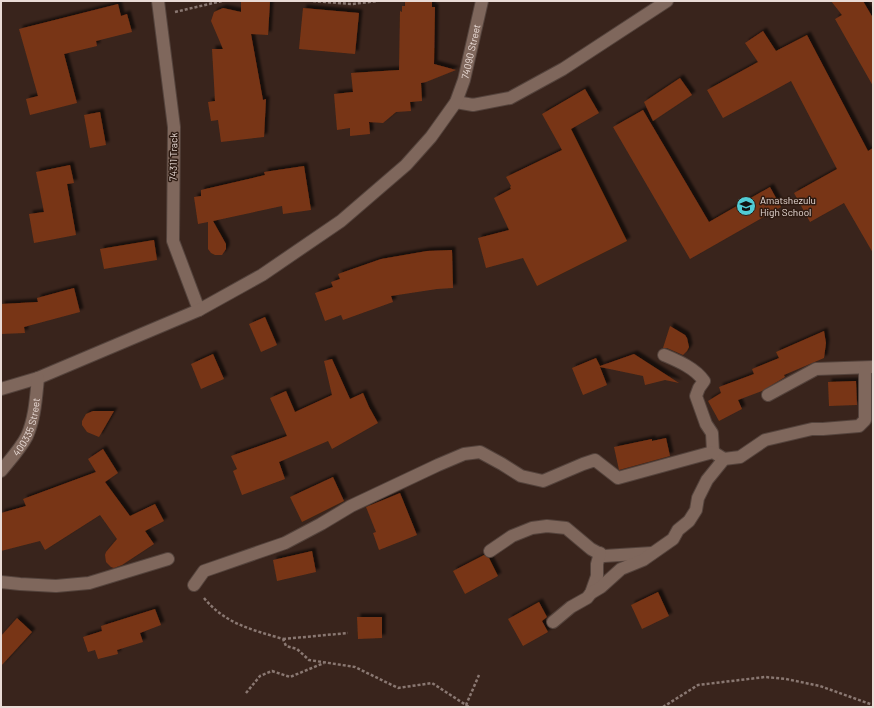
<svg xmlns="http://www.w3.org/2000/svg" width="874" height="708" font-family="Barlow,sans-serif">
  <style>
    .building { fill: #783515; filter: url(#shadow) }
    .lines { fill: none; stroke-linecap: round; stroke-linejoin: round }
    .street-casing { stroke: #54433c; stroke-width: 14 }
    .secondary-casing { stroke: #54433c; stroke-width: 14 }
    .path { stroke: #8a7872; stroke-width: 2.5; stroke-dasharray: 3 2; stroke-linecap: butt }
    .street { stroke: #7f675c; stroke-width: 12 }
    .secondary { stroke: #7f675c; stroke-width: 12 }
    .labels { text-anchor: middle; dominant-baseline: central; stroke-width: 3; stroke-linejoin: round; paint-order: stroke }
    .street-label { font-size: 10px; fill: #e9dbd6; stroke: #2e1b12 }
    .poi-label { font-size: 10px; fill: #e9dbd6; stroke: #2e1b12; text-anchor: start }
  </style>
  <defs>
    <filter id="shadow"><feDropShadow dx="3.5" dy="-3.5" stdDeviation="1" flood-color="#0009"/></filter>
  </defs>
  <rect width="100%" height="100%" fill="#39241c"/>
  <g class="building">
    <path d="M241 1H270L268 35 251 34 263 100 266 99 264 137 221 142 218 120 211 121 208 102 215 101 212 49H223L211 21 214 12 223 8 241 12Z"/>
    <path d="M405 1H432V7H435L434 64 456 70 426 82 421 83 422 101 410 102 411 111 396 112 383 123 369 122 370 134 350 136V128L337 130 334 94 353 92 351 73 399 70 400 11 402 12V6H405Z"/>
    <path d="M831 1H863L873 18V86L835 19 842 15Z"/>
    <path d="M118 4 121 16 127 14 132 32 96 41 97 46 64 54 77 103 30 115 26 99 38 96 19 29Z"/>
    <path d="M303 8 359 13 355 54 299 49Z"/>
    <path d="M763 31 776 51 807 35 868 151 873 148V253L844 203 810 222 794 193 837 169 791 81 723 118 707 90 758 62 745 43Z"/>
    <path d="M680 78 692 95 653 121 644 102Z"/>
    <path d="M585 89 599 113 571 129 627 241 537 286 523 258 486 268 478 238 509 230 494 198 511 189 510 187 511 186 506 177 562 150 542 114Z"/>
    <path d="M643 110 709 222 770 187 781 207 690 259 613 127Z"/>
    <path d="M100 112 106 145 90 148 84 115Z"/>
    <path d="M70 165 74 183 67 184 76 235 34 243 29 214 44 212 36 172Z"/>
    <path d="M304 166 311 210 283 214 282 206 213 221 226 244V249L222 255H215L211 253 208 249V222L198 224 194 197 201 196V190L265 175 264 172Z"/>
    <path d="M154 240 157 260 104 269 100 249Z"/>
    <path d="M452 250 453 288 437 289 391 296 393 302 343 320 341 315 325 321 315 293 333 287 331 282 340 279 338 274 381 259 427 251Z"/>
    <path d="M74 288 80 312 24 327 25 333 1 334V304L38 302 37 298Z"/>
    <path d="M265 317 277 345 261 352 249 324Z"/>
    <path d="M670 326 685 335 687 338 689 347 687 351 683 355 667 348H663Z"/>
    <path d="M824 331 826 343 824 358 784 375 785 377 762 391 738 400 742 409 719 421 708 401 721 393 719 387 754 374 752 369 779 358 776 352Z"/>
    <path d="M213 354 224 379 201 389 191 364Z"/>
    <path d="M634 354 679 383 665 380 645 385 643 376 600 367 607 385 583 395 572 368 596 358 600 366Z"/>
    <path d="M332 359 350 399 363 393 369 407 378 423 332 449 328 441 279 462 285 479 242 495 233 471 237 469 231 456 287 436 270 398 286 391 295 412 332 395 324 361Z"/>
    <path d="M856 381 857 405 829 406 828 382Z"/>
    <path d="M93 411H114L99 437 87 432 82 425V421L86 414Z"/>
    <path d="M666 438 670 456 619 470 614 447 652 439V441Z"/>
    <path d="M103 449 118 473 105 482 130 516 155 504 164 521 145 531 154 544 122 565 114 568 111 567 106 562 105 555 106 552 117 539 100 515 45 550 40 541 1 551V513L26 506 23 499 96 472 88 459Z"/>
    <path d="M333 477 344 501 302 522 290 497Z"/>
    <path d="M400 493 417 535 379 550 373 533 376 532 366 507Z"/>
    <path d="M312 551 316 572 277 581 273 560Z"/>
    <path d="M484 555 489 558 498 576 465 594 453 571Z"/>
    <path d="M658 592 669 616 642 629 631 605Z"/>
    <path d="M539 602 547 617 542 621 548 632 523 646 508 619Z"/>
    <path d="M155 609 161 625 140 633 143 642 117 650 118 654 98 659 95 650 88 652 83 637 102 631 101 626Z"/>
    <path d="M357 617H382V638L358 639Z"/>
    <path d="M17 618 32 632 1 666V636Z"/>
  </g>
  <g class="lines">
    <defs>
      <g id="street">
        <path d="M158 1 174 127 173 241 199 310"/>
        <path d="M456 102 473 105 510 98 563 69 667 1"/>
        <path d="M664 355C678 361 695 368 704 381L699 388 696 396 706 424 712 433 713 452"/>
        <path d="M768 395 816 369 873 367"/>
        <path d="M490 551 512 536 532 528 547 526 566 528 591 549 604 556 652 553"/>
        <path d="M1 582 20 584 56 586 89 583 168 559"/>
        <path d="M194 585 204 571 285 543 321 524 351 506 438 465 464 454 480 452 502 464 521 476 543 481 583 464 595 460 618 478 713 452 724 459"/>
        <path d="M591 593 597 576V564L600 553"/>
        <path d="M553 622 571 607 587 598 591 593 601 587 621 569 643 560 673 539 678 530 689 521 696 510 698 498 707 480 724 459 740 457 765 440 812 429H823L859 426 865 420V368"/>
      </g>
      <g id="secondary">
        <path id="s1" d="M1 389 38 378 199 310 262 275 341 221 406 165 431 137 456 102 464 80 482 1"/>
        <path id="s2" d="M1 471C10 460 21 448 27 436 35 418 36 397 38 378"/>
      </g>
    </defs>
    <use href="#street" class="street-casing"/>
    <use href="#secondary" class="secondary-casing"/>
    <g class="path">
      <path d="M313 1 352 4 378 1"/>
      <path d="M175 12 222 1"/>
      <path d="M204 598C225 624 253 630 283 639L286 646 297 649 309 660 355 667 398 688 432 683 466 705 479 675"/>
      <path d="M283 639 348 633"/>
      <path d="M246 693 260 676 272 671 290 677 324 663"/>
      <path d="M466 705 469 707"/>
      <path d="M663 707 698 685 765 677 786 679 820 686 873 705"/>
    </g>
    <use href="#street" class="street"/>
    <use href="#secondary" class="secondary"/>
  </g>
  <defs>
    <symbol id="school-disc" viewBox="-11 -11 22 22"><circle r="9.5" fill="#51ccd5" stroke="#2e1b12"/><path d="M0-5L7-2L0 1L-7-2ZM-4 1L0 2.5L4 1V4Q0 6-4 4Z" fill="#111"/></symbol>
  </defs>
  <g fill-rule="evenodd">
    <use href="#school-disc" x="735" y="195" width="22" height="22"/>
  </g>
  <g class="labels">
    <g class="street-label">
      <text stroke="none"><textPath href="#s1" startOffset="600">74090 Street</textPath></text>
      <text transform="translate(173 157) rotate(-89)">74311 Track</text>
      <text stroke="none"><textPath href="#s2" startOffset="52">400335 Street</textPath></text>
    </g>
    <g class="poi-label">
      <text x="760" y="200">Amatshezulu<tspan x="760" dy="12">High School</tspan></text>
    </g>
  </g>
  <rect width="874" height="708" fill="none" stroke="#e9dbd6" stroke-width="4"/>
</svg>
